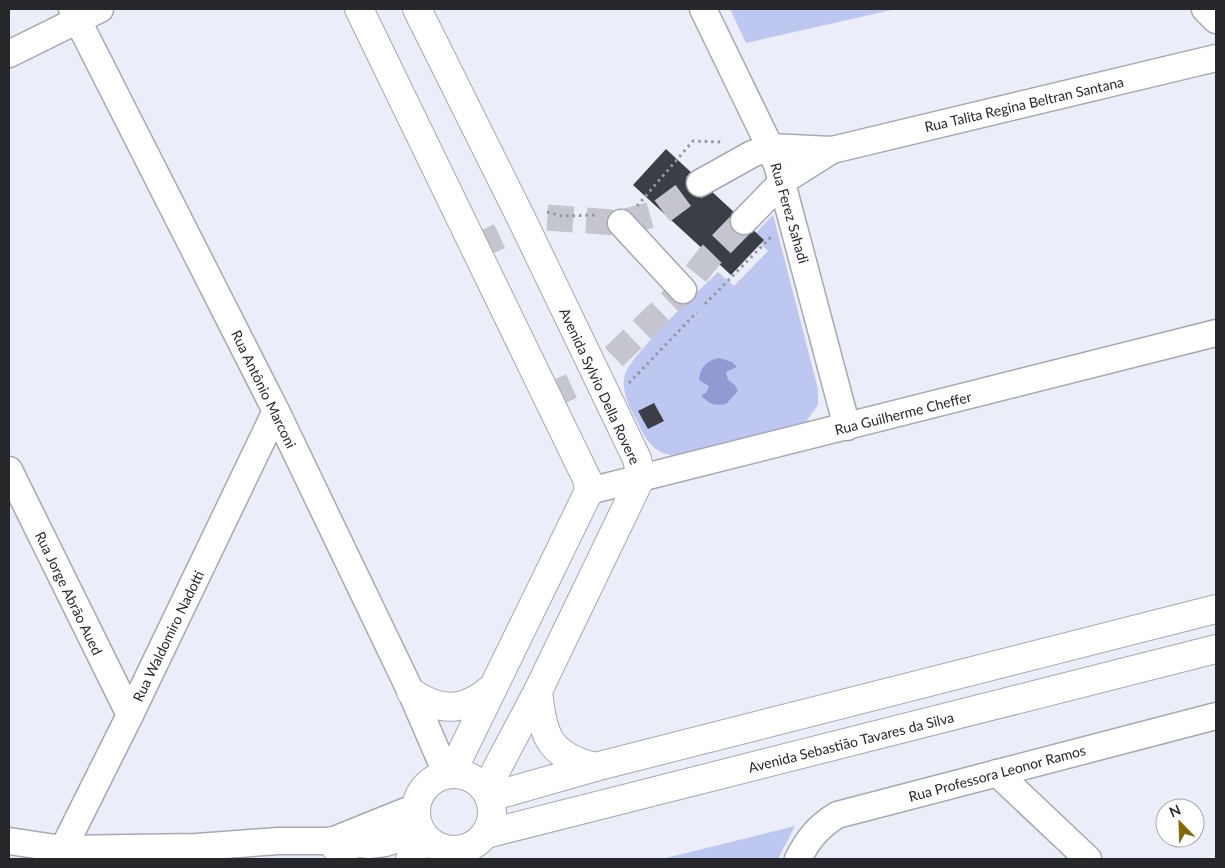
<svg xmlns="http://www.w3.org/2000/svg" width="1225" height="868" font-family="Lato,sans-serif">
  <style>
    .green { fill: #bdc7f0 }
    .water { fill: #8f9bd2 }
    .building { fill: #3c3e46 }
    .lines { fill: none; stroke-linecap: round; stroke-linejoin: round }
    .street-tunnel { stroke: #c4c5cf; stroke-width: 26; stroke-dasharray: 26 13; stroke-linecap: butt }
    .street-casing { stroke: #a6a8b2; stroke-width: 29 }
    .secondary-casing { stroke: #a6a8b2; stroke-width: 30 }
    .path { stroke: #94969e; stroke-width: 3; stroke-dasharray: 2.5 4; stroke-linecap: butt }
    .street { stroke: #fff; stroke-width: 26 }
    .secondary { stroke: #fff; stroke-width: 28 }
    .labels { text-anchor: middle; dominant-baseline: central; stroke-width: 5; stroke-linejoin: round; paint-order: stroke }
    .street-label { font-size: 14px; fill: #26272b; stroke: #fff }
  </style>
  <rect width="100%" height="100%" fill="#ebedf8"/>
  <g class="green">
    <path d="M730 9H896L746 43Z"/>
    <path d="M773 215 818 389V405L805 423 674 456C651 451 647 441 637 421 630 409 622 393 624 378 627 357 700 290 718 272L734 286 768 251 753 236Z"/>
    <path d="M795 826 778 859H662Z"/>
  </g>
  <path class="water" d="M719 358 732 362 737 367 726 372 728 380 735 385 738 391 726 404C715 406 708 404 701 395L706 393 709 386 699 380C700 367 707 360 719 358Z"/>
  <g class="building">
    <path d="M666 149 764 240 731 275 633 185Z"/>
    <path d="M654 403 664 421 648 429 638 411Z"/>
  </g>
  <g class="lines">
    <g class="street-tunnel">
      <path d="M476 247 541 217 621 223 661 212 700 183"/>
      <path d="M548 397 595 375 683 290 710 256 744 221"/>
    </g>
    <defs>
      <g id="street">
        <path d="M72 9 276 411 411 692 447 775"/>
        <path d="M703 9 770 147 778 168 847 427"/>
        <path d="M1205 9 1216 20"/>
        <path d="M9 54 100 9"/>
        <path d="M700 183 752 154 770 147 832 150 1216 58"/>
        <path d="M744 221 783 181 832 150"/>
        <path d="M621 223 683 290"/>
        <path d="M9 470 130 715"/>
        <path d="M589 491 1216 333"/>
        <path d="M997 773 1088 859"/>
        <path d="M339 838 416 807"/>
        <path d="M9 841 62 849 197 847 278 841H331L369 845 385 843 421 832"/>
        <path d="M58 859 130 715 276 411"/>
        <path d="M798 859C808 839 818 827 837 815L1216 716"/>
      </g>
      <g id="secondary">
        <path d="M359 9 587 479 589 491 451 774"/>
        <path d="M417 9 524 224 637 459 641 477 538 691 486 789"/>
        <path d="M538 691C543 736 548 755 595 767"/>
        <path d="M411 692C441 713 465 712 493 687"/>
        <circle cx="454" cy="812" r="38"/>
        <path d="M490 797 595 767 1216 609"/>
        <path d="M486 834 1216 649"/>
        <path d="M331 841 344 859"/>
        <path d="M410 859 424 837"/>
      </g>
    </defs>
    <use href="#street" class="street-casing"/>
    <use href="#secondary" class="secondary-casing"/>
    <g class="path">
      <path d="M637 206 693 141 721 142"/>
      <path d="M547 212 562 216 598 215"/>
      <path d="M705 304 771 237"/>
      <path d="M629 383 697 312"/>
    </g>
    <use href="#street" class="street"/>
    <use href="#secondary" class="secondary"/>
  </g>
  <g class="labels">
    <g class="street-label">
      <text transform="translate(1024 104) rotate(-13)">Rua Talita Regina Beltran Santana</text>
      <text transform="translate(790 213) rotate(74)">Rua Ferez Sahadi</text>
      <text transform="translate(600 386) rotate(65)">Avenida Sylvio Della Rovere</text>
      <text transform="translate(264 389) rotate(64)">Rua Antônio Marconi</text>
      <text transform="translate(903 413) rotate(-14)">Rua Guilherme Cheffer</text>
      <text transform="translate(69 593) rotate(64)">Rua Jorge Abrão Aued</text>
      <text transform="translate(168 636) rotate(-64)">Rua Waldomiro Nadotti</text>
      <text transform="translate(851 742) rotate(-14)">Avenida Sebastião Tavares da Silva</text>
      <text transform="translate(997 773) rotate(-15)">Rua Professora Leonor Ramos</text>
    </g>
  </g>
  <rect width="1225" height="868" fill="none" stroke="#26272b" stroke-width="20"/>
  <g transform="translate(1180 823) rotate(337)"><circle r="24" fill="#ffffff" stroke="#a8a9aa"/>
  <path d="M0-4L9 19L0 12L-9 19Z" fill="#816b05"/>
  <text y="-8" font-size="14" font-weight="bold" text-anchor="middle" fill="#26272b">N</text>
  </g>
</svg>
